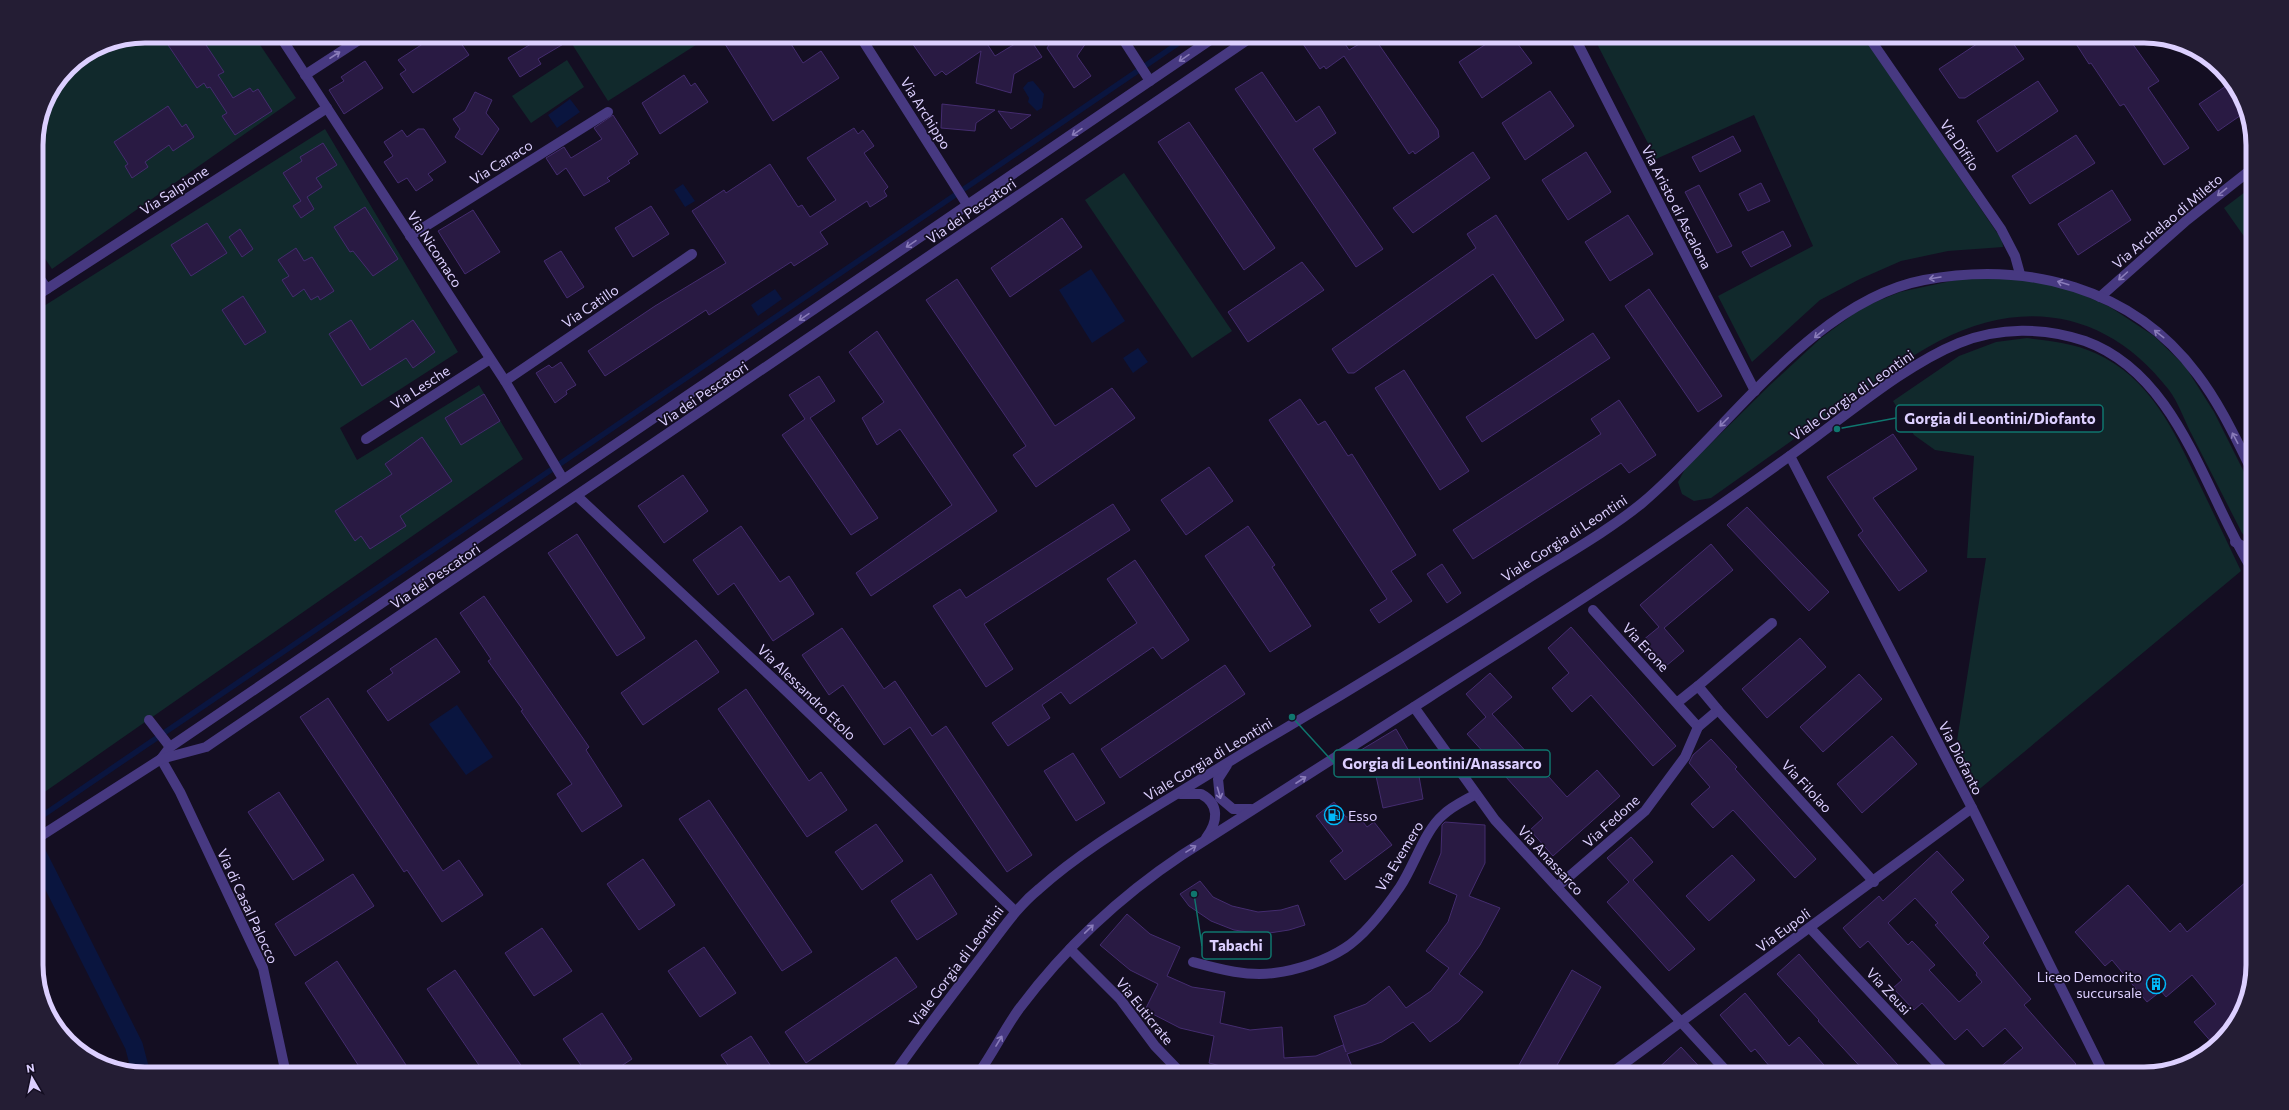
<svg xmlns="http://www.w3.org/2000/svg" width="2289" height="1110" font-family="Commissioner,sans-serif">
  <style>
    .green { fill: #11292c }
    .water { fill: #0a153f }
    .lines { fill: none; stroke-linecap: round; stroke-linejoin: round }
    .stream { stroke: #0a153f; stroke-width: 5.5 }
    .canal { stroke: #0a153f; stroke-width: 18 }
    .building { fill: #291a43; stroke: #442c6f; fill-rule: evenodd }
    .minor { stroke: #473981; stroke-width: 10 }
    .oneway { stroke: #8a7cba }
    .labels { text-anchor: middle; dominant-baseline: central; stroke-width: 3.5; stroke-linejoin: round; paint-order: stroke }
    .street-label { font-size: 14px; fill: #dccfff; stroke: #140e22 }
    .poi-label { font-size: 14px; fill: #dccfff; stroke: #140e22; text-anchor: start }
    .rim { fill: none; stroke: #dccfff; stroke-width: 5 }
    .leader { fill: none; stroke: #0f766e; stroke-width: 1.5 }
    .callout-dot { fill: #0f766e; stroke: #140e22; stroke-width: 1.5 }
    .callout { fill: #140e22; stroke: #0f766e; stroke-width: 1.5 }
    .callout-label { font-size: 15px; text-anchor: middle; font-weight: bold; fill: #dccfff }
  </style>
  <rect width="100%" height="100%" fill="#140e22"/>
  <g class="green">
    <path d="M145 36H254L296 98 52 269 36 245V138L44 103 68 68 104 44Z"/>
    <path d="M567 36H710L608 101Z"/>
    <path d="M1593 36H1863L2002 240 2003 247 1948 251 1901 261 1860 279 1820 300 1752 362 1718 296 1813 246 1754 115 1656 159Z"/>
    <path d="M567 60 584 87 531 123 512 96Z"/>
    <path d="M325 129 458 352 340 428 357 460 479 385 523 459 36 798V311Z"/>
    <path d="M1124 173 1232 331 1192 358 1085 200Z"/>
    <path d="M2253 186V249L2224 208Z"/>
    <path d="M1965 278 2034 279 2068 288 2110 307 2154 336 2185 366 2214 412 2253 490V541L2247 538 2242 533C2225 500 2208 466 2191 433 2184 419 2178 402 2169 390 2109 312 2025 296 1939 341 1905 359 1873 383 1842 405 1798 436 1755 467 1711 498L1694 501 1682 494 1678 482 1685 469 1770 385 1821 338 1863 307 1900 292Z"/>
    <path d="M2027 338C2050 341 2074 343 2095 353 2151 378 2174 431 2199 483 2213 512 2227 542 2241 571L1976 792 1955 753 1986 558H1967L1974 456 1935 450 1914 435 1893 401 1959 356 1996 342Z"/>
  </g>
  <g class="water">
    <path d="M1033 81 1044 94 1042 108 1037 111 1028 102 1029 98 1023 88 1028 82Z"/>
    <path d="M570 99 580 112 557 128 548 115Z"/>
    <path d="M683 184 695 201 685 207 674 190Z"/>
    <path d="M1091 269 1125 321 1092 343 1059 290Z"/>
    <path d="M775 289 782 299 758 316 751 305Z"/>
    <path d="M1138 348 1148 362 1133 373 1123 358Z"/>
    <path d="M457 705 493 757 466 775 429 724Z"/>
  </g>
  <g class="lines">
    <path class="stream" d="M36 820 1189 36"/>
    <path class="canal" d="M36 851 134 1046 141 1073"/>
  </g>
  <g class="building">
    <path d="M162 36H200L224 72 218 75 233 98 250 88 253 92 258 89 272 111 235 135 222 116 227 113 210 87 207 88 204 83 197 88Z"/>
    <path d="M435 36H456L469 55 413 93 400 74 406 70 398 60Z"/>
    <path d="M544 36H577L538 59 541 64 520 77 508 58Z"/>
    <path d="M738 36H786L803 63 821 51 839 78 773 121 725 44Z"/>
    <path d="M922 36H982L995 56 1028 36 1042 57 1014 74 1011 93 976 83 981 51 946 75 942 71 935 76 912 43Z"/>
    <path d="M1055 36H1076L1086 43 1077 56 1091 76 1074 88 1047 48Z"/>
    <path d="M1315 36H1340L1349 50 1373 36 1438 130 1439 137 1415 154 1413 151 1409 154 1344 56 1326 69 1324 66 1320 69 1303 44Z"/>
    <path d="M1498 36H1512L1532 63 1482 98 1459 62Z"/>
    <path d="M1989 36H2008L2024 59 1965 98H1959L1939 69Z"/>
    <path d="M2071 36H2127L2159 81 2148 88 2189 148 2164 165 2124 104 2120 106 2091 63 2089 64Z"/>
    <path d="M365 61 383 88 344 114 329 90 344 81 341 77Z"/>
    <path d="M1262 72 1296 122 1319 106 1336 133 1313 149 1383 249 1356 267 1235 89Z"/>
    <path d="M684 75 691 86 695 83 708 102 660 134 642 103Z"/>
    <path d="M2038 81 2058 111 1997 152 1977 121Z"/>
    <path d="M2232 82 2234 84 2244 113 2218 131 2199 104Z"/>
    <path d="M1550 91 1574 126 1525 160 1502 123Z"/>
    <path d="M475 92 492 100 486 113 499 129 482 155 455 137 460 129 453 119 465 111Z"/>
    <path d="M942 104 995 110 976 123 975 131 941 128Z"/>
    <path d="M168 106 182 127 186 124 194 137 173 151 169 145 145 162 148 167 132 178 125 166 128 164 114 142Z"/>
    <path d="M998 111 1031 115 1011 129Z"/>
    <path d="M613 115 638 154 628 161 630 163 607 178 610 181 584 196 566 168 557 175 546 158 564 147 571 158 602 139 594 128Z"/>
    <path d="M1189 122 1275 248 1244 270 1158 142Z"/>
    <path d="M854 128 858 134 863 130 874 146 864 153 888 187 884 191 887 196 870 207 867 201 820 232 828 244 794 266 791 262 709 315 706 310 605 376 588 351 655 306 726 263 692 211 724 190 726 193 770 164 798 207 802 205 810 217 836 200 807 158Z"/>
    <path d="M418 129H424L446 162 428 174 433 180 416 191 407 178 398 183 384 162 393 156 384 142 402 130 407 137Z"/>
    <path d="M2076 135 2095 163 2030 204 2012 176Z"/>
    <path d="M1733 136 1741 151 1700 172 1692 157Z"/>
    <path d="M323 143 337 165 316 178 322 187 307 197 314 209 301 218 293 206 301 201 283 173 302 161 300 157Z"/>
    <path d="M1473 152 1490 178 1413 233 1393 208Z"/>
    <path d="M1586 152 1611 192 1568 220 1542 180Z"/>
    <path d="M1761 183 1770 201 1748 211 1739 194Z"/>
    <path d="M1699 185 1732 246 1717 253 1685 192Z"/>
    <path d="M2112 190 2131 220 2078 255 2058 224Z"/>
    <path d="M651 206 669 234 633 257 615 228Z"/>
    <path d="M365 207 398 259 373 276 353 251 350 252 334 227Z"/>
    <path d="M473 210 500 252 465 274 438 231Z"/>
    <path d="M1496 215 1564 320 1536 339 1493 274 1354 373H1348L1332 349 1476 248 1467 234Z"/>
    <path d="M1628 215 1653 254 1610 281 1585 242Z"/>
    <path d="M1062 218 1082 247 1010 297 991 268Z"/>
    <path d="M207 223 227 253 191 276 171 245Z"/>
    <path d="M240 229 253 249 242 257 229 237Z"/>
    <path d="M1783 231 1791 246 1751 267 1742 252Z"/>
    <path d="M296 248 304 261 312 257 334 291 320 300 318 296 311 300 304 289 293 297 282 280 289 276 278 260Z"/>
    <path d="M561 251 584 287 567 298 544 261Z"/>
    <path d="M1302 262 1324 290 1248 342 1228 312Z"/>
    <path d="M957 279 1055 426 1112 388 1135 418 1036 487 1013 455 1026 446 926 300Z"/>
    <path d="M1649 289 1722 396 1698 412 1625 306Z"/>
    <path d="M243 296 266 332 245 345 222 310Z"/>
    <path d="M351 320 370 350 413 320 435 352 413 368 406 358 362 386 329 334Z"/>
    <path d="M877 331 997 511 871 596 856 573 952 505 900 429 877 445 862 418 884 402 849 352Z"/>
    <path d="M1593 333 1610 358 1482 442 1466 417Z"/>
    <path d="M561 362 576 385 566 391 567 394 555 403 536 373 549 365 552 368Z"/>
    <path d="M1404 370 1469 471 1440 490 1375 388Z"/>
    <path d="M819 376 835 401 810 418 878 518 851 535 782 435 805 419 789 395Z"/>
    <path d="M484 394 500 421 461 445 445 418Z"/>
    <path d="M1300 399 1318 425 1325 421 1348 456 1352 454 1416 555 1391 571 1412 601 1379 623 1370 610 1387 599 1269 420Z"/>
    <path d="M1619 400 1656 455 1629 473 1621 463 1473 559 1453 530 1601 434 1591 419Z"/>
    <path d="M1893 434 1917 469 1873 498 1927 571 1899 591 1858 535 1863 531 1827 477Z"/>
    <path d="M422 437 452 481 400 516 406 526 370 549 361 536 355 541 335 511 392 474 385 464Z"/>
    <path d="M1209 467 1233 501 1186 535 1161 500Z"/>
    <path d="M683 475 708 511 664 543 638 506Z"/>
    <path d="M1113 504 1130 530 984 624 1013 669 986 687 933 606 960 589 966 598Z"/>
    <path d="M1747 507 1829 592 1809 611 1727 525Z"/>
    <path d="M741 526 780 582 789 576 814 614 773 641 734 583 718 595 693 560Z"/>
    <path d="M1248 526 1275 565 1272 567 1311 626 1270 652 1205 556Z"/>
    <path d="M577 534 645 638 617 656 548 553Z"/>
    <path d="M1711 544 1733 570 1664 628 1684 651 1660 671 1637 645 1659 627 1640 605Z"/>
    <path d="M1135 560 1189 640 1162 659 1153 647 1070 704 1061 692 1042 705 1050 718 1008 746 992 723 1137 623 1107 579Z"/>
    <path d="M1442 564 1461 593 1447 603 1427 574Z"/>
    <path d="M484 596 589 747 586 750 622 806 582 832 557 794 572 784 521 711 523 710 488 661 491 659 460 613Z"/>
    <path d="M1571 627 1676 746 1653 766 1591 695 1572 712 1552 688 1569 673 1548 648Z"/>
    <path d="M842 628 884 689 895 681 932 736 946 726 1032 855 1007 872 910 727 884 745 843 685 829 695 802 655Z"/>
    <path d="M436 638 460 672 388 721 367 691 393 673 390 669Z"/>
    <path d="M1800 638 1826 667 1767 718 1742 689Z"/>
    <path d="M696 640 719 672 643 725 621 693Z"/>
    <path d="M1225 665 1245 694 1120 778 1101 749Z"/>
    <path d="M1490 673 1512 697 1492 714 1567 797 1597 770 1620 796 1553 856 1530 830 1543 818 1467 734 1486 717 1466 694Z"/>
    <path d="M1859 674 1882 699 1823 752 1800 727Z"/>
    <path d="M746 689 809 781 821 772 847 810 807 837 718 709Z"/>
    <path d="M328 698 443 871 459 860 483 895 442 922 407 870 404 872 300 717Z"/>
    <path d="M1396 729 1417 765 1423 799 1383 808 1376 776 1361 750Z"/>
    <path d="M1892 736 1917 764 1862 813 1837 784Z"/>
    <path d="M1711 739 1737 767 1735 769 1816 859 1795 878 1733 810 1713 828 1691 804 1710 787 1689 763 1693 755Z"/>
    <path d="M1073 753 1105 803 1076 821 1044 771Z"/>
    <path d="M279 792 324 860 293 880 248 812Z"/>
    <path d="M709 800 812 952 782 971 679 819Z"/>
    <path d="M1334 802 1346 817H1359L1367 827 1374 822 1392 845 1345 880 1330 861 1343 851 1316 816Z"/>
    <path d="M1445 822 1485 825V863L1469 896 1500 908 1480 945 1459 974 1483 992 1459 1021 1430 1042 1413 1022 1382 1042 1347 1054 1355 1074H1283V1070L1248 1073 1209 1063 1214 1036 1180 1028 1145 1010 1158 984 1130 970 1100 945 1127 914 1150 934 1180 947 1167 976 1192 987 1225 992 1220 1023 1250 1030 1282 1027 1284 1058 1316 1056 1343 1045 1346 1052 1334 1016 1366 1004 1389 986 1406 1008 1431 991 1449 968 1426 951 1448 922 1457 895 1429 883 1441 853 1442 825Z"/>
    <path d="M876 824 903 861 862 890 835 852Z"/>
    <path d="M1631 837 1653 862 1633 880 1695 949 1669 971 1607 902 1629 882 1607 858Z"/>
    <path d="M1937 851 1964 880 1951 892 1989 937 1983 943 2031 999 2024 1005 2076 1064 2065 1074H1992L2023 1048 2005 1028 1983 1047 1967 1029 1955 1040 1922 1003 1914 1010 1893 988 1902 980 1868 941 1860 948 1843 928 1879 896 1883 901ZM1915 898 1938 923 1935 925 1977 973 1976 975 1982 982 1959 1002 1929 970 1935 965 1912 941 1908 945 1888 923Z"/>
    <path d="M1732 855 1755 880 1709 921 1686 896Z"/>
    <path d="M643 859 675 905 639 930 607 884Z"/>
    <path d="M353 874 374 906 295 956 275 924Z"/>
    <path d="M931 874 957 914 917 940 891 901Z"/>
    <path d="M2253 876V965L2242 1013 2214 1045 2194 1022 2216 1004 2192 975 2166 997 2161 991 2147 1002 2112 960 2105 966 2075 932 2128 885 2170 932 2180 923 2187 932Z"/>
    <path d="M1200 881 1213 897 1232 906 1258 912 1281 910 1298 905 1305 925 1289 930 1263 934 1234 930 1211 921 1189 906 1180 894Z"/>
    <path d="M542 928 572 971 534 996 505 953Z"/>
    <path d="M704 947 736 993 700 1017 668 971Z"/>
    <path d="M1799 954 1832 992 1906 1074H1867L1818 1021 1819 1020 1777 974Z"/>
    <path d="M896 957 917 987 806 1063 785 1032Z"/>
    <path d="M337 961 408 1068 399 1074H364L305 983Z"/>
    <path d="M455 970 527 1074H485L427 989Z"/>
    <path d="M1572 970 1601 987 1552 1074H1514Z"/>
    <path d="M1745 993 1789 1046 1799 1037 1832 1074H1776L1755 1049 1751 1052 1720 1015Z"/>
    <path d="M602 1013 632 1059 609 1074H587L563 1039Z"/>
    <path d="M751 1036 776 1074H734L721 1055Z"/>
    <path d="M1681 1047 1706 1074H1652Z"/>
  </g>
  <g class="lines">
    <g class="minor">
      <path d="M280 36 505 381 563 479"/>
      <path d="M860 36 968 206"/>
      <path d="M1121 36 1150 81"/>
      <path d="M1574 36 1755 391"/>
      <path d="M1868 36 2001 229 2015 256 2020 274"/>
      <path d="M305 75 365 36"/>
      <path d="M410 236 608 112"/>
      <path d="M36 273 47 289"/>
      <path d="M36 296 327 108"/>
      <path d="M2100 297 2187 220 2253 168"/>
      <path d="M505 381 692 254"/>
      <path d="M366 439 490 359"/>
      <path d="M1790 456 1972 808 2104 1074"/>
      <path d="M577 496 781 686 1015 911"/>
      <path d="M2235 542 2248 549 2253 550"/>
      <path d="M1593 610 1698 727 1718 710 1698 686 1678 702"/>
      <path d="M1698 686 1772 623"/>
      <path d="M1414 707 1495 820 1729 1074"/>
      <path d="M1718 710 1874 882"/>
      <path d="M149 720 170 747"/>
      <path d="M161 759 170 747 1216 36"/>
      <path d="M161 759 180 792 263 968 286 1074"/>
      <path d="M1227 765 1218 779 1220 798 1233 809H1251"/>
      <path d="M1180 794H1201C1220 804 1218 822 1206 838"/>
      <path d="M36 839 161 759 206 747 1253 36"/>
      <path d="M1557 887 1645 811 1685 757 1698 727"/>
      <path d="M1810 928 1947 1074"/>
      <path d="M1070 949 1120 999 1155 1046 1182 1074"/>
      <path d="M1193 962C1219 969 1248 977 1274 973 1298 970 1325 961 1345 948 1365 935 1387 906 1400 887 1414 866 1425 830 1443 815 1452 806 1466 800 1476 794"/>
      <path d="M894 1074C924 1031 956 990 988 948 1004 927 1018 906 1039 889 1076 856 1118 830 1160 804 1200 780 1239 755 1279 732 1362 683 1443 633 1524 581 1563 556 1605 533 1641 504 1725 434 1812 301 1924 280 2027 261 2132 287 2197 374 2220 404 2236 439 2253 473"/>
      <path d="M978 1074C993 1053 1004 1030 1019 1009 1064 949 1119 897 1182 855 1264 803 1346 750 1428 698 1510 645 1593 594 1673 538 1721 505 1770 471 1817 436 1859 405 1910 363 1959 343 1999 327 2044 327 2085 341 2179 375 2204 493 2253 571"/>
      <path d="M1610 1074 1972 808"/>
    </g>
  </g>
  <defs><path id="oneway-shaft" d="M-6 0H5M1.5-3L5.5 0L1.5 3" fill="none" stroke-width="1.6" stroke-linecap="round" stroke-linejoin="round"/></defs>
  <g class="oneway">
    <use href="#oneway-shaft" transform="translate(335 55) rotate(-33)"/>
    <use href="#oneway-shaft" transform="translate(1184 58) rotate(146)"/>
    <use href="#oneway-shaft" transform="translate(1077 132) rotate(146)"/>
    <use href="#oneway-shaft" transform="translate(2222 192) rotate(141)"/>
    <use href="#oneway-shaft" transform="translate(911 244) rotate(146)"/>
    <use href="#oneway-shaft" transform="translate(2123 276) rotate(138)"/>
    <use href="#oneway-shaft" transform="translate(1935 278) rotate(171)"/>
    <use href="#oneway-shaft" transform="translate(2063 283) rotate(-163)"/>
    <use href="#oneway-shaft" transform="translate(804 317) rotate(146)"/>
    <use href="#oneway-shaft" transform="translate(1819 334) rotate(140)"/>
    <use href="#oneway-shaft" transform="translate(2159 334) rotate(-142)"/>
    <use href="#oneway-shaft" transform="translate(1724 422) rotate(135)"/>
    <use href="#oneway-shaft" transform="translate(2235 438) rotate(-118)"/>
    <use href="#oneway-shaft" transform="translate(1301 780) rotate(-33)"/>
    <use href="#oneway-shaft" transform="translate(1219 793) rotate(74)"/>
    <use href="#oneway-shaft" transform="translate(1191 849) rotate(-32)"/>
    <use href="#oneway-shaft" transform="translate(1089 929) rotate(-44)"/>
    <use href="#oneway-shaft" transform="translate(999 1041) rotate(-59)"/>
  </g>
  <defs>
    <symbol id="fuel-ring" viewBox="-11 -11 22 22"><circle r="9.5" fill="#140e22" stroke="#01b9f9" stroke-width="1.5"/><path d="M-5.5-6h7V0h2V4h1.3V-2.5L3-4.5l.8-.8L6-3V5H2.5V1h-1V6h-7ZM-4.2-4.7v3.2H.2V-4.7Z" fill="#01b9f9"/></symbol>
    <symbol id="building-ring" viewBox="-11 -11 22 22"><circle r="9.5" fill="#140e22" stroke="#01b9f9" stroke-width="1.5"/><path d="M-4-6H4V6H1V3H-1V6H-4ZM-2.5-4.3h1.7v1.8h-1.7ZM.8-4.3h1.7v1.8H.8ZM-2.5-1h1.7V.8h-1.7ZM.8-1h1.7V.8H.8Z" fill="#01b9f9"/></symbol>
  </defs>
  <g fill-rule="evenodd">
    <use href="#fuel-ring" x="1323" y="804" width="22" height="22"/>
    <use href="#building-ring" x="2145" y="973" width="22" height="22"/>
  </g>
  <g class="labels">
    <g class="street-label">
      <text transform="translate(926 113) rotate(58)">Via Archippo</text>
      <text transform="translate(1960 145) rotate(56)">Via Difilo</text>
      <text transform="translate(501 162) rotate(-32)">Via Canaco</text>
      <text transform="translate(174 190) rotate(-33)">Via Salpione</text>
      <text transform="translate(1677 207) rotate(63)">Via Aristo di Ascalona</text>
      <text transform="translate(971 211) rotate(-34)">Via dei Pescatori</text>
      <text transform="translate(2167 221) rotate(-40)">Via Archelao di Mileto</text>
      <text transform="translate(435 249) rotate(57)">Via Nicomaco</text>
      <text transform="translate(590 306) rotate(-34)">Via Catillo</text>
      <text transform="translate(420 387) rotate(-33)">Via Lesche</text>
      <text transform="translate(703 394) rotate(-34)">Via dei Pescatori</text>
      <text transform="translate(1852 395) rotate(-35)">Viale Gorgia di Leontini</text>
      <text transform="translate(1564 538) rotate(-33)">Viale Gorgia di Leontini</text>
      <text transform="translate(435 576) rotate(-34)">Via dei Pescatori</text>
      <text transform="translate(1646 647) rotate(47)">Via Erone</text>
      <text transform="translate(807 692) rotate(44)">Via Alessandro Etolo</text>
      <text transform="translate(1961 758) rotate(63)">Via Diofanto</text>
      <text transform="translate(1208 759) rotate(-31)">Viale Gorgia di Leontini</text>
      <text transform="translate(1807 786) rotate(47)">Via Filolao</text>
      <text transform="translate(1611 821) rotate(-42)">Via Fedone</text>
      <text transform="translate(1399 856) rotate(-59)">Via Evemero</text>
      <text transform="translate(1551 860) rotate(47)">Via Anassarco</text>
      <text transform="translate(248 906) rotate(65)">Via di Casal Palocco</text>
      <text transform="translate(1783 930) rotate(-36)">Via Eupoli</text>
      <text transform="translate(956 966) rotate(-53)">Viale Gorgia di Leontini</text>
      <text transform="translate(1889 991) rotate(47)">Via Zeusi</text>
      <text transform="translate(1145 1011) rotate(51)">Via Euticrate</text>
    </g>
    <g class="poi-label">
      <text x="1348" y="815">Esso</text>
      <text x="2142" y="976" text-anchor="end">Liceo Democrito<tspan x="2142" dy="16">succursale</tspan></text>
    </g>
  </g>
  <path d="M0 0H2289V1110H0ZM145 43H2144A102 102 0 0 1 2246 145V965A102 102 0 0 1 2144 1067H145A102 102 0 0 1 43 965V145A102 102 0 0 1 145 43Z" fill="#241d34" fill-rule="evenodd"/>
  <path class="rim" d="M145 43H2144A102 102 0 0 1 2246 145V965A102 102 0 0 1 2144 1067H145A102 102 0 0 1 43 965V145A102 102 0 0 1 145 43Z"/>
  <path class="leader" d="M1837 429L1896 418M1292 717L1334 763M1194 894L1202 946"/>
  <g class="callout-dot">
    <circle cx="1837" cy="429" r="4"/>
    <circle cx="1292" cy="717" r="4"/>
    <circle cx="1194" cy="894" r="4"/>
  </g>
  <g class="callout">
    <rect x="1896" y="405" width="207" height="27" rx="4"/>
    <rect x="1334" y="750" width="216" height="27" rx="4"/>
    <rect x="1202" y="932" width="69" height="27" rx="4"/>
  </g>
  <g class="callout-label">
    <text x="2000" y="424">Gorgia di Leontini/Diofanto</text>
    <text x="1442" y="769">Gorgia di Leontini/Anassarco</text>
    <text x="1236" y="951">Tabachi</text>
  </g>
  <g transform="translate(32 1078) rotate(351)" stroke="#140e22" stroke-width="3" paint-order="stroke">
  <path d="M0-3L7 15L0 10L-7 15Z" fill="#dccfff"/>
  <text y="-6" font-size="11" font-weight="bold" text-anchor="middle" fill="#dccfff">N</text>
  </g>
</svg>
